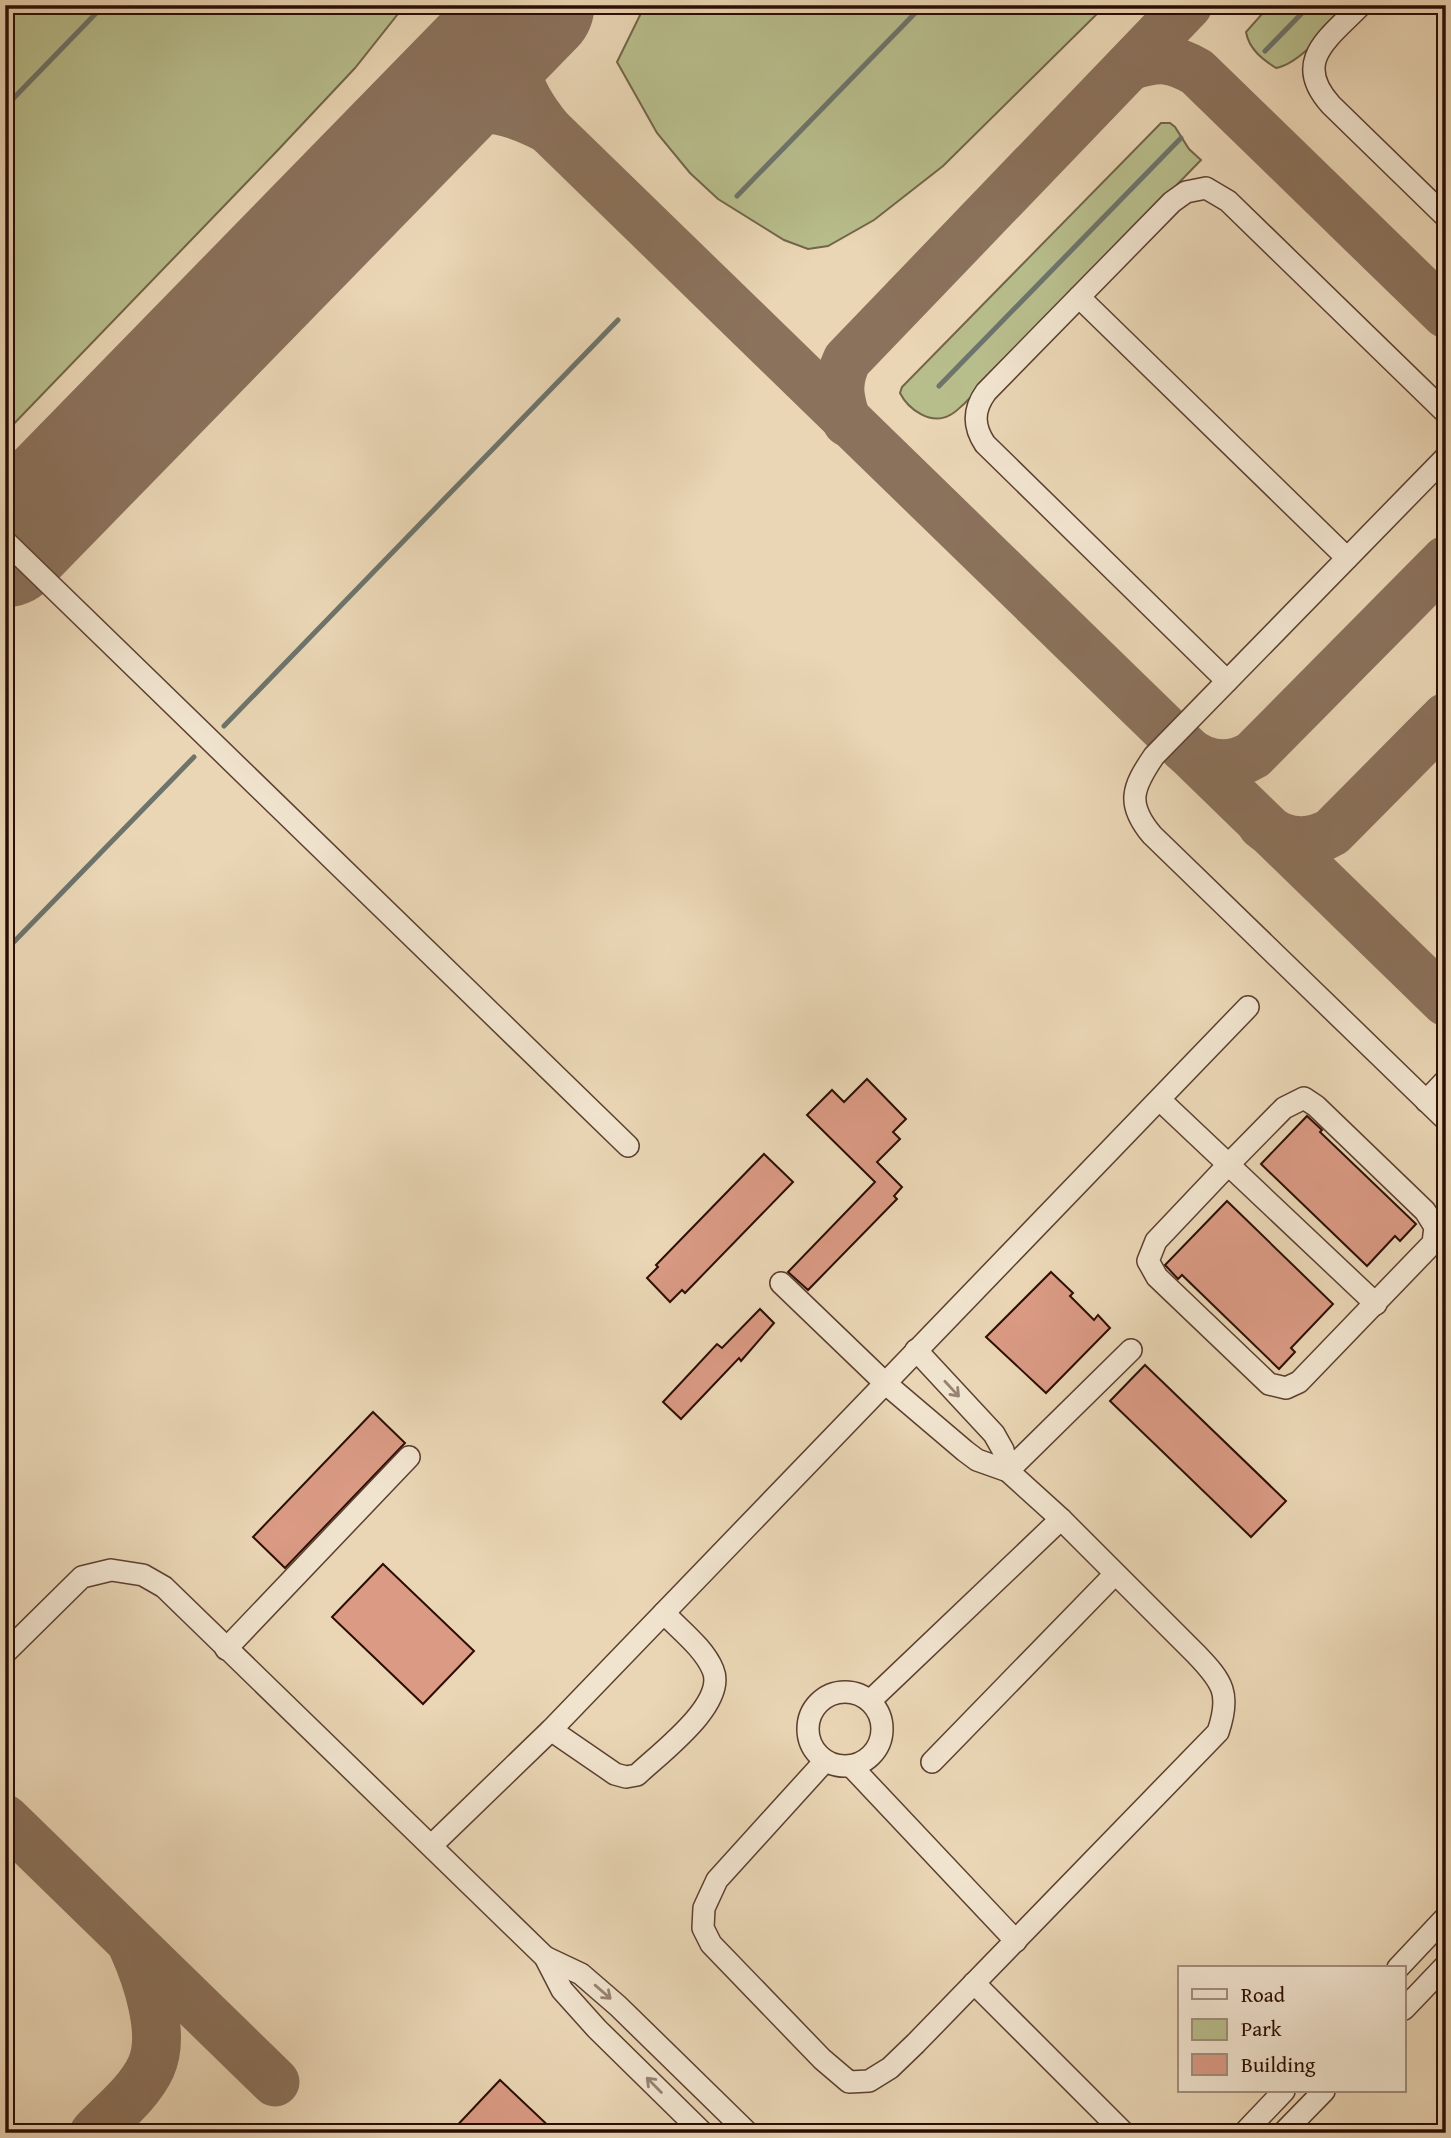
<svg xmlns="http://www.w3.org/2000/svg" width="1451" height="2138" font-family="'Gentium Book Plus',serif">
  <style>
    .green { fill: #b8bd8c; stroke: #726548; stroke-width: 2 }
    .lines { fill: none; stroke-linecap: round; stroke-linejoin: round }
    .stream { stroke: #6d746c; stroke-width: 5 }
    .taxiway { stroke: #8b725c; stroke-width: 49 }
    .runway { stroke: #8b725c; stroke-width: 121 }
    .building { fill: #da9a84; stroke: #2c0d03; stroke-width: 2 }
    .minor-casing { stroke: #5c3f30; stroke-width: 24 }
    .minor { stroke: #f1e4cf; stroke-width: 21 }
    .oneway { stroke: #988373 }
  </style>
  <rect width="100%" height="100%" fill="#ead6b5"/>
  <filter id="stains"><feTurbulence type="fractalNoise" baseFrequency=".00286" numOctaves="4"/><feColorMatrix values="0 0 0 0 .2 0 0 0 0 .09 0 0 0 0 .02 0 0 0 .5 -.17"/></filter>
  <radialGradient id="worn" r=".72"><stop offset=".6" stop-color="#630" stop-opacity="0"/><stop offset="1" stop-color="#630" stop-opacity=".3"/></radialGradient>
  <g class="green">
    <path d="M5 5H405L355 68 277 151 5 433Z"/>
    <path d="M645 5H1106L943 166 874 220 828 246 808 249 784 240 718 199 690 173 657 133 617 62Z"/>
    <path d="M1270 5H1350C1332 23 1301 64 1276 68 1262 59 1249 49 1246 32Z"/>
    <path d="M1161 123H1170L1175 127 1189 149 1201 160 964 404C959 408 955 413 950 415 931 426 908 409 900 393L902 387Z"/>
  </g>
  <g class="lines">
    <g class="stream">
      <path d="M1265 51 1310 5"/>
      <path d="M5 107 104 5"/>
      <path d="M737 196 923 5"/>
      <path d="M939 386 1181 138"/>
      <path d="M224 726 618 320"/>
      <path d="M5 951 194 757"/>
    </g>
    <g class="taxiway">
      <path d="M525 5C503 54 516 90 548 129L1446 1002"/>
      <path d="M1130 66C1159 57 1171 57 1197 72L1446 314"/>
      <path d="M419 122C469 101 500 104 548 129"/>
      <path d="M847 422C839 398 836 383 847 360L1188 5"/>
      <path d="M1184 748C1205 766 1230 769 1253 755L1446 560"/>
      <path d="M1262 825C1283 843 1308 846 1332 832L1446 717"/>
      <path d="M5 1819 275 2082"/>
      <path d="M94 2133C113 2113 139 2093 151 2067 166 2034 147 1978 133 1947"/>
    </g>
    <path class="runway" d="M5 547 534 5"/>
  </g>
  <g class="building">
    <path d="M867 1079 906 1119 893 1132 900 1139 877 1162 902 1187 894 1196 897 1199 808 1290 788 1272 875 1182 807 1115 832 1090 844 1102Z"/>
    <path d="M1307 1116 1322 1130 1320 1132 1416 1224 1400 1241 1395 1236 1367 1266 1261 1164Z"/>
    <path d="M764 1154 793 1182 685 1293 682 1290 670 1302 647 1278 658 1267 656 1265Z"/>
    <path d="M1227 1201 1333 1304 1291 1348 1295 1352 1279 1369 1182 1275 1178 1279 1165 1265Z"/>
    <path d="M1051 1272 1073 1293 1070 1296 1094 1320 1098 1315 1110 1328 1046 1393 986 1337Z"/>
    <path d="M760 1309 774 1323 741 1361 739 1358 681 1419 663 1402 717 1344 722 1348Z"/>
    <path d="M1145 1365 1286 1501 1251 1537 1110 1401Z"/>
    <path d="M373 1412 405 1443 285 1568 253 1537Z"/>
    <path d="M383 1564 474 1651 423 1704 332 1617Z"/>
    <path d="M500 2080 556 2133H450Z"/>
  </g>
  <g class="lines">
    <defs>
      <g id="minor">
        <path d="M1361 5C1329 38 1291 61 1331 105L1446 217"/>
        <path d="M1079 297 1347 558"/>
        <path d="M1446 457 1154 756C1132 788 1126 804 1152 835L1446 1120"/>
        <path d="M5 541 628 1146"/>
        <path d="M1227 681 985 444C973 426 973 410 986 392L1172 202 1186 192 1206 188 1228 201 1446 413"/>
        <path d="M1304 1098 1316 1106 1425 1211 1435 1227 1433 1243 1299 1382 1286 1388 1269 1384 1157 1277 1148 1261 1156 1241 1228 1165 1284 1108Z"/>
        <path d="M1160 1100 1376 1304"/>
        <path d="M1426 1101 1446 1080"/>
        <path d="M781 1283 885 1383 965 1451 977 1460 1008 1471 1061 1519 1196 1654C1223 1682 1231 1694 1218 1732L916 2043 890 2068 869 2081 849 2082 822 2059 711 1944 703 1928 704 1908 717 1880 825 1761"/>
        <path d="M916 1350 994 1434 1003 1450 1008 1471"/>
        <path d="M1008 1471 1131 1350"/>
        <path d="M226 1649 409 1457"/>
        <path d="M5 1653 82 1577 111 1570 143 1575 164 1587 545 1957 562 1990 597 2029 703 2133"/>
        <circle cx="845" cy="1729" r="37"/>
        <path d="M870 1701 1061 1519"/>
        <path d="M551 1730 615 1774 626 1777 637 1775C660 1753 727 1704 713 1670 704 1648 680 1630 664 1613"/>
        <path d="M932 1762 1115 1574"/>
        <path d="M851 1766 1016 1941"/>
        <path d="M432 1845 551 1730 1248 1007"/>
        <path d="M545 1957 581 1974 618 2006 748 2133"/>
        <path d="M1398 1968 1446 1917"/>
        <path d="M974 1983 1124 2133"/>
        <path d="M1404 2009 1446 1965"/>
        <path d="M1244 2133 1284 2091"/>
        <path d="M1283 2133 1324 2091"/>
      </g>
    </defs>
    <use href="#minor" class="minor-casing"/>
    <use href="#minor" class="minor"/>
  </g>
  <defs><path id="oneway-shaft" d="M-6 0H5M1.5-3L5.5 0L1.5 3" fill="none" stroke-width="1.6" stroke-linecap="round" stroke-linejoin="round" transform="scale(1.75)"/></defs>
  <g class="oneway">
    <use href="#oneway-shaft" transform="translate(952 1389) rotate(47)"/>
    <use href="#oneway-shaft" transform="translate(603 1992) rotate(41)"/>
    <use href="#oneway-shaft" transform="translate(654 2085) rotate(-135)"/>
  </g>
  <rect width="1451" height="2138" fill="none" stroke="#ead6b5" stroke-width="28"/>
  <rect x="7" y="7" width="1437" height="2124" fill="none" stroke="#2c0d03" stroke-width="3.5"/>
  <rect x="14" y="14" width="1423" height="2110" fill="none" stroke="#2c0d03" stroke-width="2"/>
  <rect x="1178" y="1966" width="228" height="126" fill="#f1e4cf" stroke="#a28e7d" stroke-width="2"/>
  <rect x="1192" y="1989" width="35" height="10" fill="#f1e4cf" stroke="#a28e7d" stroke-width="2"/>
  <text x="1241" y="2002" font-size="21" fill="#2c0d03">Road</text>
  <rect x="1192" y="2019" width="35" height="21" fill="#b8bd8c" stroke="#a28e7d" stroke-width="2"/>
  <text x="1241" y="2036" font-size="21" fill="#2c0d03">Park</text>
  <rect x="1192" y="2054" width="35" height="21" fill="#da9a84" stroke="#a28e7d" stroke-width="2"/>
  <text x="1241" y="2072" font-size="21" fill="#2c0d03">Building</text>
  <rect width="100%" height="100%" filter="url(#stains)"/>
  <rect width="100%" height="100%" fill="url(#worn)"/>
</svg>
